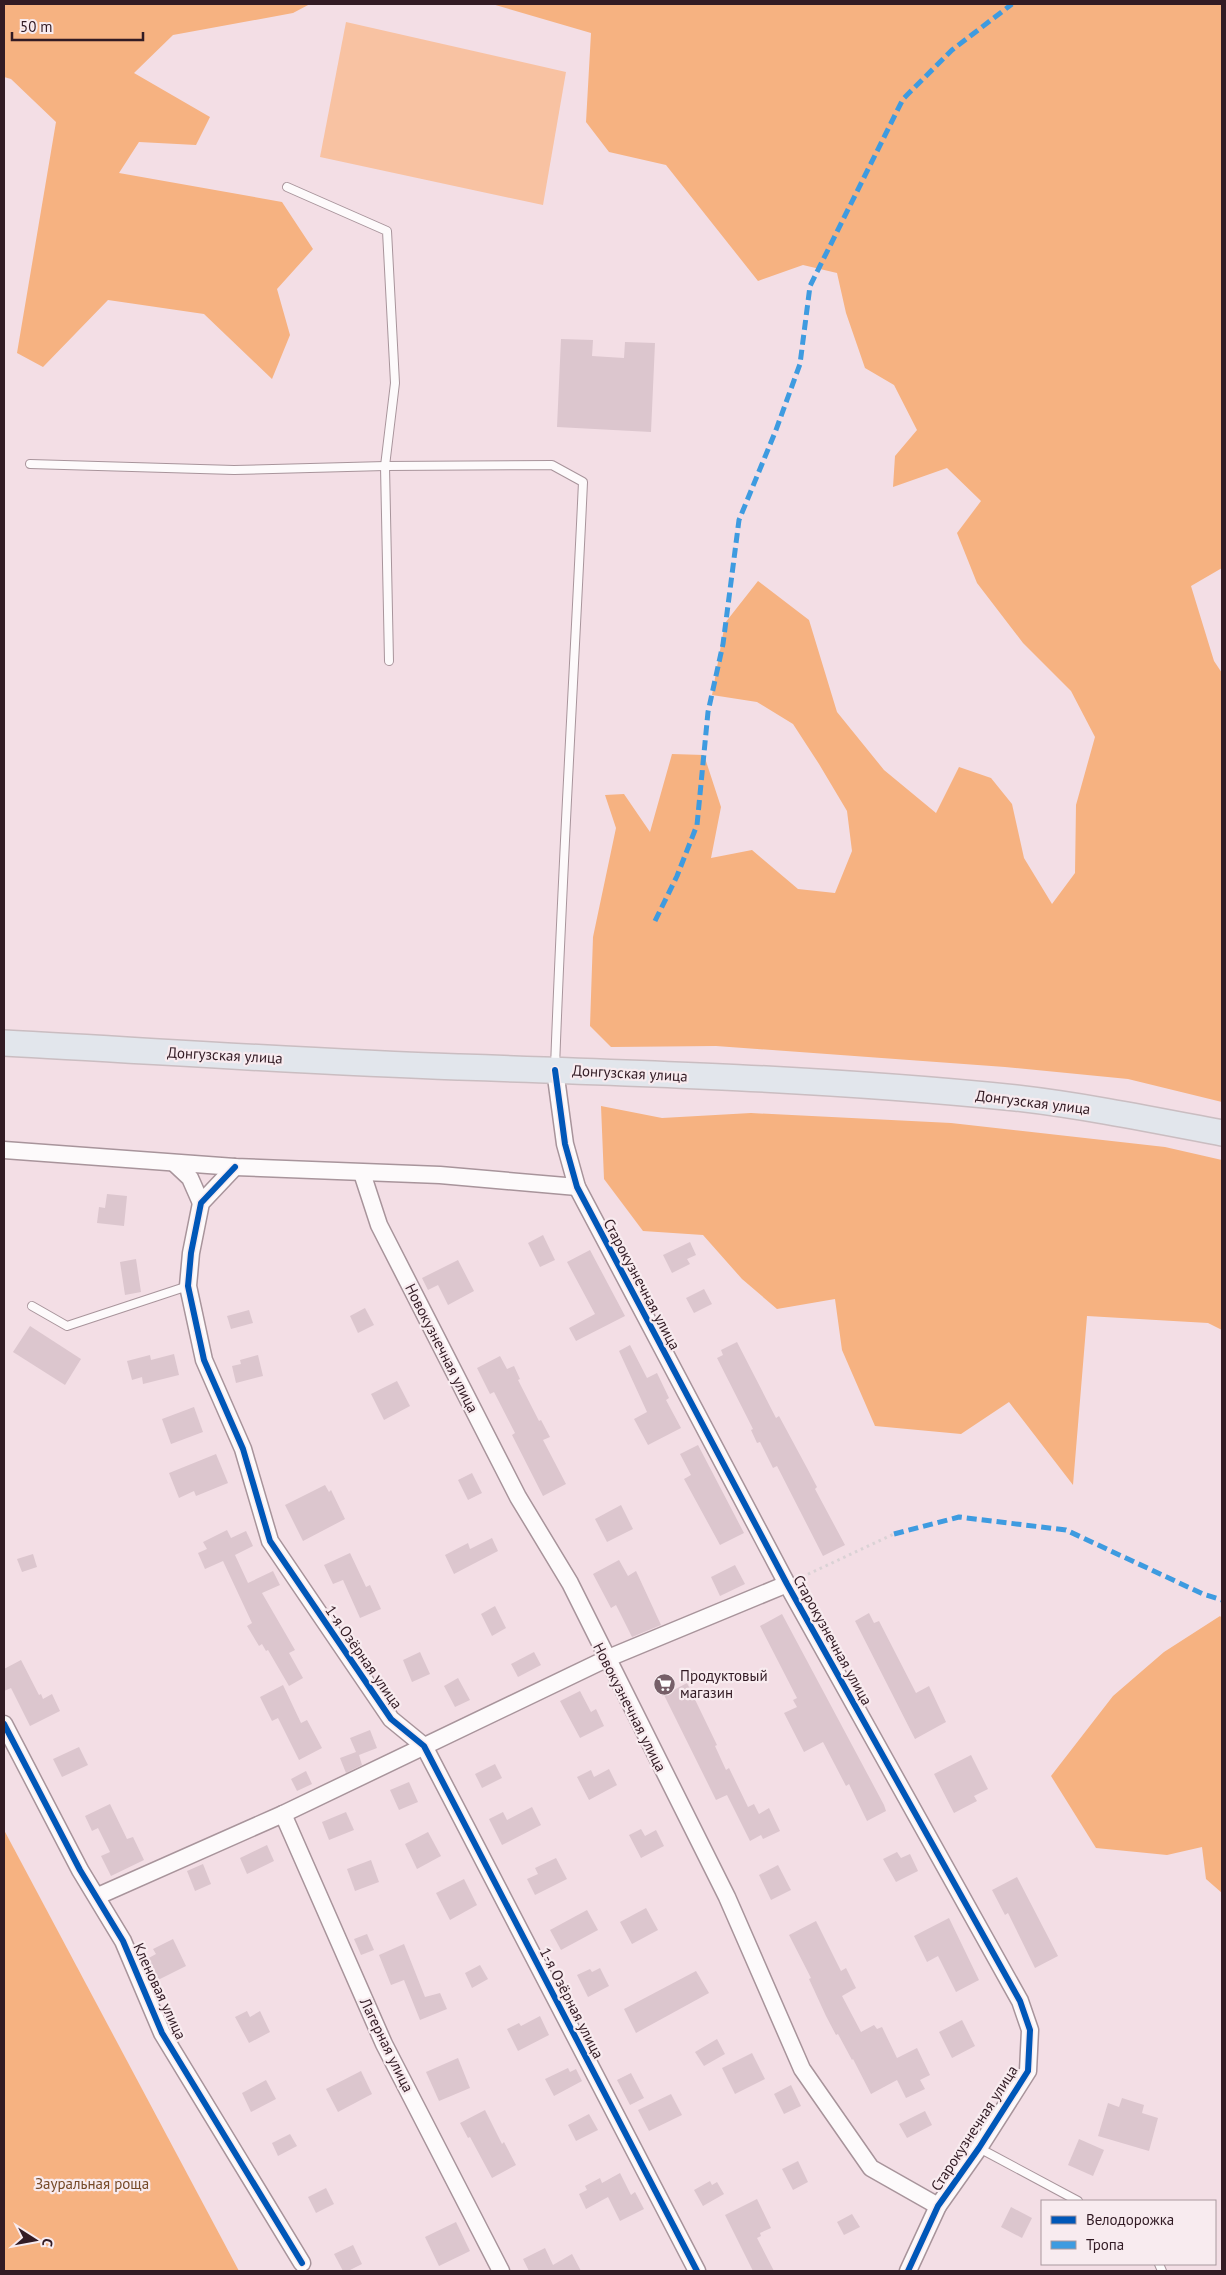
<svg xmlns="http://www.w3.org/2000/svg" width="1226" height="2275" font-family="'PT Sans',sans-serif">
  <style>
    .green { fill: #f8c2a2 }
    .forest { fill: #f6b281 }
    .building { fill: #dcc6ce }
    .lines { fill: none; stroke-linecap: round; stroke-linejoin: round }
    .service-casing { stroke: #a8949b; stroke-width: 10 }
    .minor-casing { stroke: #a8949b; stroke-width: 19 }
    .primary-casing { stroke: #cabdc1; stroke-width: 28 }
    .path { stroke: #dad2d5; stroke-width: 3; stroke-dasharray: 2.5 4; stroke-linecap: butt }
    .service { stroke: #fdfafb; stroke-width: 8 }
    .minor { stroke: #fdfafb; stroke-width: 16 }
    .primary { stroke: #e2e6ec; stroke-width: 25 }
    .quiet { stroke: #3e9be0; stroke-width: 5; stroke-dasharray: 10 5; stroke-linecap: butt }
    .cycleway-casing { stroke: #f8ebef; stroke-width: 9 }
    .cycleway { stroke: #0057b8; stroke-width: 6 }
    .labels { text-anchor: middle; dominant-baseline: central; stroke-width: 4.5; stroke-linejoin: round; paint-order: stroke }
    .street-label { font-size: 15px; fill: #321b24; stroke: #f8ebef }
    .poi-label { font-size: 15px; fill: #321b24; stroke: #f8ebef; text-anchor: start }
    .park-label { font-size: 15px; fill: #764a28; stroke: #f8ebef }
  </style>
  <rect width="100%" height="100%" fill="#f3dee5"/>
  <path class="green" d="M346 22 566 72 543 205 320 157Z"/>
  <g class="forest">
    <path d="M4 4H310L293 13 173 35 134 73 210 117 196 145 139 142 119 173 282 202 313 249 277 289 290 335 272 379 204 314 108 300 43 367 17 353 56 122 11 79 4 77Z"/>
    <path d="M492 4H1222V568L1191 586 1214 661 1222 673V1102L1128 1079 1005 1067 716 1046 611 1047 590 1026 593 937 616 828 605 795 624 794 650 832 672 754 704 755 721 807 711 858 752 850 798 889 835 893 852 851 847 811 819 764 793 724 757 702 712 695 725 623 758 581 809 620 837 712 884 770 936 813 959 767 991 778 1012 804 1024 858 1052 904 1075 873 1076 805 1095 737 1071 691 1023 643 977 583 957 533 981 501 947 468 893 487 895 456 917 430 894 385 865 368 846 313 837 273 803 265 758 281 666 165 609 152 586 122 591 33Z"/>
    <path d="M601 1106 662 1118 751 1113 951 1123 1165 1147 1222 1160V1330L1208 1323 1087 1316 1073 1485 1009 1402 961 1434 875 1426 842 1350 835 1299 777 1309 742 1279 703 1235 643 1231 604 1179Z"/>
    <path d="M1220 1616 1222 1618V1893L1206 1879 1202 1847 1167 1855 1096 1848 1051 1776 1113 1696 1164 1652Z"/>
    <path d="M4 1830 239 2271H4Z"/>
  </g>
  <g class="building">
    <path d="M561 339 593 340 592 356 624 358 625 342 655 343 651 432 557 427Z"/>
    <path d="M107 1194 127 1196 124 1226 97 1223 99 1207 105 1208Z"/>
    <path d="M543 1235 555 1260 540 1267 528 1243Z"/>
    <path d="M690 1242 696 1255 687 1259 690 1264 672 1273 663 1255Z"/>
    <path d="M590 1250 625 1316 576 1341 569 1328 595 1314 567 1262Z"/>
    <path d="M136 1259 141 1292 125 1295 120 1262Z"/>
    <path d="M458 1260 474 1291 448 1305 438 1285 428 1290 422 1278Z"/>
    <path d="M704 1289 712 1304 694 1313 686 1298Z"/>
    <path d="M365 1308 374 1325 358 1333 350 1316Z"/>
    <path d="M249 1310 253 1323 231 1329 227 1316Z"/>
    <path d="M30 1326 81 1359 65 1385 13 1352Z"/>
    <path d="M737 1342 776 1418 779 1416 807 1468 817 1487 815 1489 845 1545 823 1556 777 1466 773 1468 760 1442 757 1443 751 1430 753 1429 717 1358 723 1355 721 1350Z"/>
    <path d="M630 1345 647 1378 657 1373 669 1398 666 1400 681 1428 648 1445 634 1419 647 1412 619 1351Z"/>
    <path d="M174 1354 179 1375 143 1384 142 1377 132 1380 127 1361 150 1355 151 1360Z"/>
    <path d="M258 1355 263 1376 236 1383 232 1366 241 1364 240 1360Z"/>
    <path d="M500 1356 507 1369 514 1366 520 1379 518 1380 539 1421 541 1420 550 1437 543 1440 566 1484 543 1496 512 1435 515 1433 494 1392 490 1394 477 1368Z"/>
    <path d="M397 1381 410 1406 384 1420 371 1394Z"/>
    <path d="M194 1407 203 1432 171 1444 162 1419Z"/>
    <path d="M698 1445 744 1533 720 1545 684 1479 691 1475 680 1454Z"/>
    <path d="M216 1454 228 1483 196 1496 194 1491 179 1498 169 1473Z"/>
    <path d="M472 1473 482 1493 468 1500 458 1480Z"/>
    <path d="M325 1485 329 1492 331 1490 345 1519 303 1541 285 1505Z"/>
    <path d="M621 1505 633 1529 607 1542 595 1519Z"/>
    <path d="M227 1530 231 1538 246 1531 253 1546 235 1555 248 1583 273 1571 280 1585 262 1593 295 1650 289 1653 303 1678 289 1686 268 1650 266 1651 262 1644 259 1646 247 1626 252 1623 223 1561 205 1569 198 1553 207 1549 203 1542Z"/>
    <path d="M492 1538 498 1551 454 1574 445 1555 468 1543 470 1549Z"/>
    <path d="M350 1553 366 1587 370 1585 381 1609 360 1618 343 1580 333 1584 324 1565Z"/>
    <path d="M33 1554 37 1567 22 1572 17 1559Z"/>
    <path d="M619 1560 628 1576 636 1571 661 1625 632 1637 616 1605 611 1608 593 1574Z"/>
    <path d="M735 1565 745 1584 720 1596 711 1577Z"/>
    <path d="M495 1606 506 1628 492 1636 481 1614Z"/>
    <path d="M869 1613 874 1623 879 1621 916 1693 929 1686 946 1722 915 1739 855 1621Z"/>
    <path d="M782 1614 884 1805 886 1811 867 1821 849 1784 846 1786 823 1742 804 1752 784 1713 797 1707 793 1700 797 1698 760 1626Z"/>
    <path d="M420 1652 430 1674 412 1682 403 1660Z"/>
    <path d="M534 1652 541 1665 518 1677 511 1664Z"/>
    <path d="M21 1660 39 1695 41 1694 43 1699 52 1694 60 1711 30 1726 11 1688 4 1691V1669Z"/>
    <path d="M458 1678 470 1700 455 1707 444 1686Z"/>
    <path d="M687 1683 717 1745 715 1746 726 1770 729 1768 748 1807 754 1804 759 1814 769 1808 780 1831 763 1839 761 1835 750 1841 727 1795 716 1800 664 1695Z"/>
    <path d="M283 1685 301 1723 307 1720 322 1748 299 1760 278 1718 272 1721 260 1697Z"/>
    <path d="M580 1691 591 1712 596 1709 604 1726 580 1738 560 1701Z"/>
    <path d="M370 1730 377 1748 359 1755 362 1765 346 1773 340 1758 356 1752 350 1738Z"/>
    <path d="M79 1747 88 1765 62 1777 53 1759Z"/>
    <path d="M971 1755 988 1789 974 1796 977 1801 954 1813 934 1774Z"/>
    <path d="M495 1764 502 1778 482 1788 475 1774Z"/>
    <path d="M609 1769 617 1785 589 1800 577 1777 591 1770 594 1777Z"/>
    <path d="M306 1771 312 1784 297 1791 291 1779Z"/>
    <path d="M409 1782 418 1802 399 1810 390 1790Z"/>
    <path d="M110 1804 127 1839 133 1837 144 1860 111 1876 101 1856 110 1852 98 1828 92 1831 85 1816Z"/>
    <path d="M532 1807 541 1825 502 1845 489 1819 503 1812 507 1820Z"/>
    <path d="M346 1812 354 1830 329 1840 322 1822Z"/>
    <path d="M641 1829 645 1836 656 1830 664 1846 641 1858 629 1835Z"/>
    <path d="M428 1832 441 1856 417 1869 405 1844Z"/>
    <path d="M267 1845 274 1861 247 1874 240 1858Z"/>
    <path d="M897 1852 901 1858 910 1854 918 1871 896 1882 883 1859Z"/>
    <path d="M556 1858 567 1879 535 1895 527 1879 538 1874 535 1868Z"/>
    <path d="M371 1860 379 1882 355 1891 347 1869Z"/>
    <path d="M203 1864 211 1884 195 1891 187 1871Z"/>
    <path d="M778 1865 791 1890 771 1900 759 1875Z"/>
    <path d="M1017 1877 1058 1956 1035 1968 1008 1913 1005 1915 992 1890Z"/>
    <path d="M464 1879 477 1905 450 1920 436 1893Z"/>
    <path d="M646 1908 658 1930 632 1944 620 1922Z"/>
    <path d="M587 1910 598 1930 561 1950 550 1930Z"/>
    <path d="M949 1918 979 1980 956 1992 938 1956 927 1962 914 1936Z"/>
    <path d="M816 1921 841 1971 846 1968 856 1988 842 1996 861 2032 874 2025 877 2029 882 2027 897 2058 917 2048 930 2075 920 2080 925 2089 906 2098 897 2080 871 2094 853 2059 852 2060 838 2034 836 2035 826 2016 809 1979 811 1978 789 1935Z"/>
    <path d="M367 1934 374 1950 361 1955 354 1939Z"/>
    <path d="M173 1939 186 1966 158 1980 147 1959 156 1954 153 1949Z"/>
    <path d="M404 1944 425 1997 440 1993 447 2009 420 2020 404 1980 391 1985 379 1955Z"/>
    <path d="M480 1965 488 1979 472 1988 465 1973Z"/>
    <path d="M600 1968 609 1986 588 1997 577 1975 590 1969 592 1972Z"/>
    <path d="M696 1971 709 1993 636 2033 624 2009Z"/>
    <path d="M247 2011 250 2017 260 2011 270 2032 249 2043 235 2017Z"/>
    <path d="M540 2016 549 2035 518 2051 507 2029 519 2023 521 2026Z"/>
    <path d="M962 2020 975 2046 952 2058 939 2032Z"/>
    <path d="M717 2039 725 2054 704 2066 695 2052Z"/>
    <path d="M752 2053 765 2079 735 2094 722 2068Z"/>
    <path d="M458 2058 470 2088 439 2101 426 2072Z"/>
    <path d="M568 2068 570 2072 576 2069 582 2081 554 2096 545 2079Z"/>
    <path d="M361 2071 372 2094 338 2112 326 2089Z"/>
    <path d="M631 2073 644 2098 630 2105 617 2080Z"/>
    <path d="M266 2080 276 2099 251 2112 242 2093Z"/>
    <path d="M791 2085 801 2106 784 2114 774 2094Z"/>
    <path d="M671 2094 682 2115 649 2131 638 2110Z"/>
    <path d="M1122 2098 1144 2105 1142 2113 1158 2118 1149 2151 1098 2136 1108 2103 1119 2107Z"/>
    <path d="M485 2110 502 2144 504 2142 516 2165 492 2178 470 2137 468 2138 460 2123Z"/>
    <path d="M925 2111 932 2125 907 2138 899 2124Z"/>
    <path d="M589 2114 598 2130 576 2141 568 2125Z"/>
    <path d="M290 2134 297 2146 278 2156 272 2143Z"/>
    <path d="M1079 2139 1104 2150 1093 2176 1068 2165Z"/>
    <path d="M798 2161 808 2182 793 2190 782 2169Z"/>
    <path d="M620 2173 631 2195 635 2192 644 2209 620 2221 608 2197 586 2209 579 2194 587 2190 585 2186 600 2178 602 2183Z"/>
    <path d="M710 2181 712 2185 717 2182 724 2194 703 2206 694 2190Z"/>
    <path d="M326 2188 334 2204 316 2213 308 2197Z"/>
    <path d="M757 2199 771 2228 760 2233 761 2236 757 2238 774 2271H753L725 2215Z"/>
    <path d="M1011 2207 1032 2218 1022 2238 1001 2227Z"/>
    <path d="M852 2214 860 2227 844 2235 837 2222Z"/>
    <path d="M456 2222 470 2251 439 2266 425 2237Z"/>
    <path d="M353 2245 362 2264 348 2271H343L334 2254Z"/>
    <path d="M545 2248 553 2265 572 2254 581 2271H529L523 2259Z"/>
  </g>
  <g class="lines">
    <defs>
      <g id="service">
        <path d="M287 187 387 231 395 383 385 466 389 661"/>
        <path d="M30 464 234 470 385 466 552 465 583 482C574 677 562 872 555 1068"/>
        <path d="M32 1306 67 1326 188 1286"/>
        <path d="M979 2148 1078 2201"/>
        <path d="M1159 2264 1162 2271"/>
      </g>
      <g id="minor">
        <path d="M555 1070 565 1144 577 1187 787 1584 1020 2001 1030 2030 1028 2071 979 2148 938 2206 908 2271"/>
        <path d="M4 1150 235 1167 440 1175 577 1187"/>
        <path d="M174 1163 190 1178 201 1203"/>
        <path d="M235 1167 201 1203 191 1253 188 1286 204 1360 243 1449 270 1541 391 1719 424 1746 697 2271"/>
        <path d="M362 1173 379 1225 518 1497 570 1583 727 1897 802 2069 871 2168 938 2206"/>
        <path d="M4 1724 80 1870 123 1941 162 2033 302 2263"/>
        <path d="M283 1814 384 2044 501 2271"/>
        <path d="M98 1896 283 1814 606 1659 787 1584"/>
      </g>
      <path id="primary" d="M4 1043C155 1051 307 1062 458 1067 644 1073 831 1079 1016 1098 1085 1106 1154 1120 1222 1133"/>
    </defs>
    <use href="#service" class="service-casing"/>
    <use href="#minor" class="minor-casing"/>
    <use href="#primary" class="primary-casing"/>
    <path class="path" d="M802 1577 894 1534"/>
    <use href="#service" class="service"/>
    <use href="#minor" class="minor"/>
    <use href="#primary" class="primary"/>
    <g class="quiet">
      <path d="M655 921 677 876 697 825 708 712 723 644 739 520 776 430 800 364 810 286 903 99 952 50 1012 4"/>
      <path d="M894 1534 959 1517 1066 1530 1203 1594 1222 1600"/>
    </g>
    <defs>
      <g id="cycleway">
        <path d="M555 1070 565 1144 577 1187 787 1584 1020 2001 1030 2030 1028 2071 979 2148 938 2206 908 2271"/>
        <path d="M235 1167 201 1203 191 1253 188 1286 204 1360 243 1449 270 1541 391 1719 424 1746 697 2271"/>
        <path d="M4 1724 80 1870 123 1941 162 2033 302 2263"/>
      </g>
    </defs>
    <use href="#cycleway" class="cycleway-casing"/>
    <use href="#cycleway" class="cycleway"/>
  </g>
  <defs>
    <symbol id="supermarket-disc" viewBox="-11 -11 22 22"><circle r="9.5" fill="#765f68" stroke="#f8ebef"/><path d="M-6-5.5h2.5l.6 2H6L4.5 2H-2.5L-4.4-4H-6ZM-1.5 3.2a1.3 1.3 0 1 0 .1 0ZM3 3.2a1.3 1.3 0 1 0 .1 0Z" fill="#fff"/></symbol>
  </defs>
  <g fill-rule="evenodd">
    <use href="#supermarket-disc" x="652" y="1672" width="25" height="25"/>
  </g>
  <g class="labels">
    <g class="street-label">
      <text transform="translate(225 1055) rotate(3)">Донгузская улица</text>
      <text transform="translate(630 1073) rotate(3)">Донгузская улица</text>
      <text transform="translate(1033 1102) rotate(7)">Донгузская улица</text>
      <text transform="translate(642 1284) rotate(62)">Старокузнечная улица</text>
      <text transform="translate(442 1348) rotate(63)">Новокузнечная улица</text>
      <text transform="translate(833 1640) rotate(61)">Старокузнечная улица</text>
      <text transform="translate(364 1657) rotate(55)">1-я Озёрная улица</text>
      <text transform="translate(630 1707) rotate(63)">Новокузнечная улица</text>
      <text transform="translate(160 1991) rotate(65)">Кленовая улица</text>
      <text transform="translate(572 2003) rotate(63)">1-я Озёрная улица</text>
      <text transform="translate(387 2045) rotate(64)">Лагерная улица</text>
      <text transform="translate(974 2128) rotate(-57)">Старокузнечная улица</text>
    </g>
    <g class="poi-label">
      <text x="680" y="1675">Продуктовый<tspan x="680" dy="17">магазин</tspan></text>
    </g>
    <g class="park-label">
      <text x="92" y="2183">Зауральная роща</text>
    </g>
  </g>
  <rect width="1226" height="2275" fill="none" stroke="#321b24" stroke-width="10"/>
  <rect x="1041" y="2200" width="175" height="65" fill="#f8ebef" stroke="#a9989e"/>
  <rect x="1051" y="2216" width="25" height="8" fill="#0057b8" stroke="#a9989e"/>
  <text x="1086" y="2225" font-size="15" fill="#321b24">Велодорожка</text>
  <rect x="1051" y="2241" width="25" height="8" fill="#3e9be0" stroke="#a9989e"/>
  <text x="1086" y="2250" font-size="15" fill="#321b24">Тропа</text>
  <g transform="translate(35 2240) rotate(101)" stroke="#f8ebef" stroke-width="4" paint-order="stroke">
  <path d="M0-4L9 19L0 12L-9 19Z" fill="#321b24"/>
  <text y="-8" font-size="14" font-weight="bold" text-anchor="middle" fill="#321b24">С</text>
  </g>
  <path d="M12 32v8h131v-8" fill="none" stroke="#321b24" stroke-width="2.5"/>
  <text x="20" y="32" font-size="15" fill="#321b24" stroke="#f8ebef" stroke-width="4" paint-order="stroke">50 m</text>
</svg>
